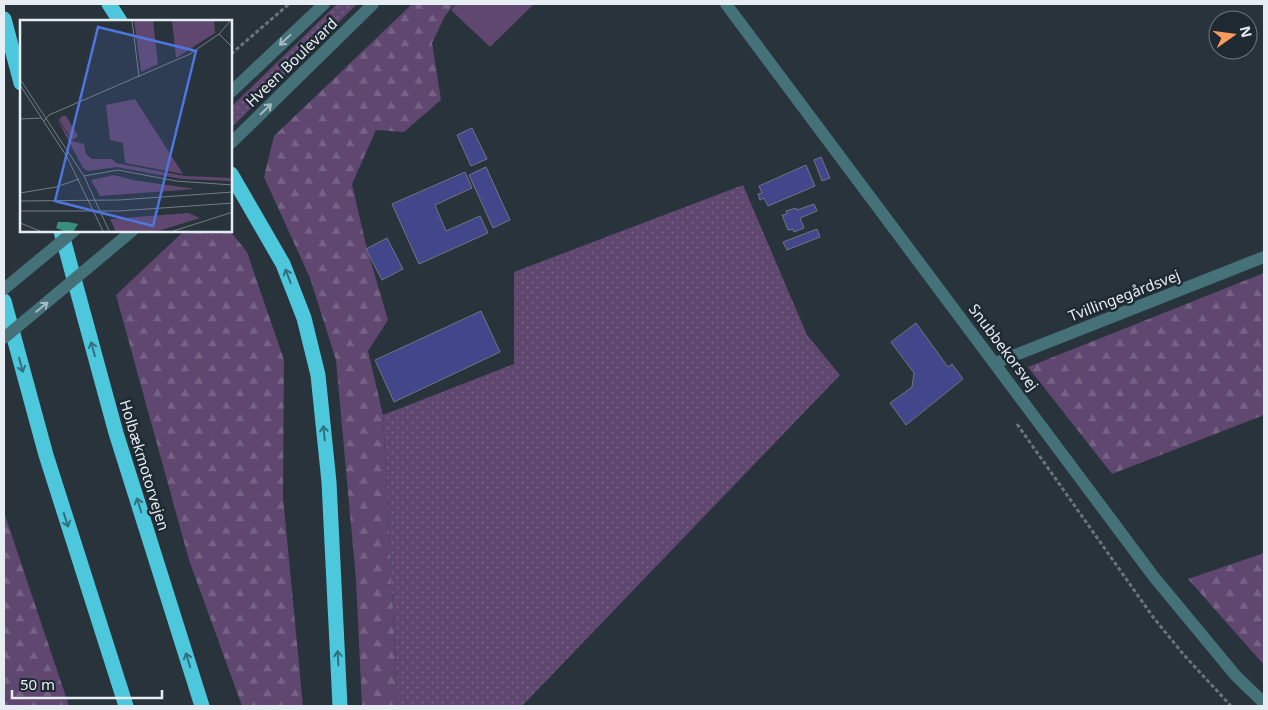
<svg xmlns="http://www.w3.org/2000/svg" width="1268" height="710" font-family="'Noto Sans',sans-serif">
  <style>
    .grass { fill: url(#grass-dots) }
    .forest { fill: url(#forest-firs) }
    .green { fill: #5f476f }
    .building { fill: #42468a; stroke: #727483 }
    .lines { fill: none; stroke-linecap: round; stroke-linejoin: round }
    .path { stroke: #6a747c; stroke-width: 3; stroke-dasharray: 4 2.5; stroke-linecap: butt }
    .minor { stroke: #457179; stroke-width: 12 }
    .highway { stroke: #4cc7dc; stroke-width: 15 }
    .minor-bridge { stroke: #457179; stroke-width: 12 }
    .oneway { stroke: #a6bbc2 }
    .oneway2 { stroke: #33707e }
    .labels { text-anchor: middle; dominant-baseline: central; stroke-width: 5; stroke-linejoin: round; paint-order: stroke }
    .street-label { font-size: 15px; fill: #e6edf3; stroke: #1e2932 }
    .inset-road { fill: none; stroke: #747d85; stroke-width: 1 }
    .view { fill: #4f76df; fill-opacity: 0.15; stroke: #4f76df; stroke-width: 2.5 }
    .inset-edge { fill: none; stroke: #e6edf3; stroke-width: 2.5 }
  </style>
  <defs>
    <pattern id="grass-dots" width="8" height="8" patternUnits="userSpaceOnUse" patternTransform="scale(1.25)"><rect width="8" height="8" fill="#5f476f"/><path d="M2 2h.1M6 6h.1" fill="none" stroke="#766284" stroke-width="1.8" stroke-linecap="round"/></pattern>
    <pattern id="forest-firs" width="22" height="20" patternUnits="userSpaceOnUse" patternTransform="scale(1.25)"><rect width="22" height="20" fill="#5f476f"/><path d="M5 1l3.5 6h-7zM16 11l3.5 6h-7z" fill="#766284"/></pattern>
  </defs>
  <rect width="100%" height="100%" fill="#28333c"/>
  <g class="grass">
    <path d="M337 4H357L231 128V107Z"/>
    <path d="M743 185 807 335 840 375 522 706H398L383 415 514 364V272Z"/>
  </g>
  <g class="forest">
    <path d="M412 4H454L445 16 432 43 441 100 404 132 376 130 352 184 366 245 388 320 368 351 383 415 398 706H362L356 580 336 360 310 278 264 177 274 136Z"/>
    <path d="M184 231H230L247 252 284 360 283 497 303 706H242L189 560 116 295Z"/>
    <path d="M1264 273V415L1112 474 1028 367Z"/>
    <path d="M4 512 69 706H4Z"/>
    <path d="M1264 553V665L1188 579Z"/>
  </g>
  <path class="green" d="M456 4H534L490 47 451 10Z"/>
  <g class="building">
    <path d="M472 128 487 159 471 166 457 135Z"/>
    <path d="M821 157 830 178 822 181 814 160Z"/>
    <path d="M806 165 815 186 768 206 764 198 760 200 758 194 762 193 759 186Z"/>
    <path d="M486 167 510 220 493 228 469 175Z"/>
    <path d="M465 172 472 188 435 205 446 231 480 216 488 233 419 264 392 204Z"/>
    <path d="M814 204 817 211 800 218 804 228 794 232 793 229 788 230 782 215 787 214 786 211 796 208 797 210Z"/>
    <path d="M817 229 820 237 787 250 783 242Z"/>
    <path d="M387 238 403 269 382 280 366 249Z"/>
    <path d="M481 311 500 352 394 402 375 360Z"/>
    <path d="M916 323 948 367 952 364 963 379 906 425 890 403 912 387 914 373 891 342Z"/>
  </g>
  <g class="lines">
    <g class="path">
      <path d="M231 54 289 4"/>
      <path d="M1017 424 1153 617 1184 655 1231 706"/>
    </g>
    <g class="minor">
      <path d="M726 4 1154 577 1236 676 1264 703"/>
      <path d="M231 92 324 4"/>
      <path d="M231 143 373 4"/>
      <path d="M995 363 1264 257"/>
    </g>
    <g class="highway">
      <path d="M109 4 120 21"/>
      <path d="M4 19 21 83"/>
      <path d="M231 174 283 264 304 318 318 375 329 482 340 706"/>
      <path d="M61 231 116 433 202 706"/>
      <path d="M4 301 46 455 126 706"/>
    </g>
    <g class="minor-bridge">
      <path d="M4 289 74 231"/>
      <path d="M4 338 132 231"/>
    </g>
  </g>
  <defs><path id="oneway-shaft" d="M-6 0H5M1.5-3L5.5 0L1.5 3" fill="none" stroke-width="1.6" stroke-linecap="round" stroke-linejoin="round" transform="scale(1.25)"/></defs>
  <g class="oneway">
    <use href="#oneway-shaft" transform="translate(285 40) rotate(137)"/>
    <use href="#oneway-shaft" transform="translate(266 109) rotate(-44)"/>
    <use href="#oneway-shaft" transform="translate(42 307) rotate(-39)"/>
  </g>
  <g class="oneway2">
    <use href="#oneway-shaft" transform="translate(288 276) rotate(-111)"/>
    <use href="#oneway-shaft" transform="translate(93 349) rotate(-105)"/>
    <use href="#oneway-shaft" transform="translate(21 365) rotate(75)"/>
    <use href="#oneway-shaft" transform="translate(324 433) rotate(-96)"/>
    <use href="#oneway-shaft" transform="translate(139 505) rotate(-107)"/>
    <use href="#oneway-shaft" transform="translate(66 520) rotate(72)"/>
    <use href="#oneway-shaft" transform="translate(338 658) rotate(-93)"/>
    <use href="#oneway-shaft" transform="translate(188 660) rotate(-107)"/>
  </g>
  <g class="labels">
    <g class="street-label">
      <text transform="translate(291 62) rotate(-44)">Hveen Boulevard</text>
      <text transform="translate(1124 295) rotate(-21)">Tvillingegårdsvej</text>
      <text transform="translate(1004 347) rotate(53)">Snubbekorsvej</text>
      <text transform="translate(145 465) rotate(73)">Holbækmotorvejen</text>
    </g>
  </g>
  <g transform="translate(20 20)">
    <rect width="212" height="212" fill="#28333c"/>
    <path d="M115 79 163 154 105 143 103 123 90 120 86 85Z" fill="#5f476f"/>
    <path d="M114 0H133L138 44 121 52ZM152 0H194L195 13 156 38ZM37 99 52 121 64 124 66 134 72 139H92L96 143 165 156 212 158V161L162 159 96 147 68 151 63 148ZM94 155 113 160 175 169 80 176 71 160ZM168 193 180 198 135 212H96L90 199Z" fill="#5f476f"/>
    <path d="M42 96H46L58 116 52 120 39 100Z" fill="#5f476f"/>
    <path d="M38 202H48L58 204 53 212H46L36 208Z" fill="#368f7e"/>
    <path class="inset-road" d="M112 0 119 57M199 14 213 28M0 59 64 156 90 213M0 65 47 137 84 213M0 99 22 98M24 101 29 95 170 34 199 14 211 0M64 156 98 150 156 161 213 165M0 173 36 167 59 159M0 181 99 180 213 172M0 191H99L213 183M0 203 25 213M147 213 213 192"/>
    <path class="view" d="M78 7 176 31 133 206 35 181Z"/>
    <rect width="212" height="212" class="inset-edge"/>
  </g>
  <rect width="1268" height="710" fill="none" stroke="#e6edf3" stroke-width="10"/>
  <g transform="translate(1233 35) rotate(76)"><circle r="24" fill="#1e2932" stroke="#6e777f"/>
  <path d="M0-4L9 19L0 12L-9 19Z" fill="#ff9b5a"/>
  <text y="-8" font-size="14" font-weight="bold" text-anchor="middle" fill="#e6edf3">N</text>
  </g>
  <path d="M12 690v8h150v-8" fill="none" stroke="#e6edf3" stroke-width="2.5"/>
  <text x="20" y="690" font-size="15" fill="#e6edf3" stroke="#1e2932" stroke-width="4" paint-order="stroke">50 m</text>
</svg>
